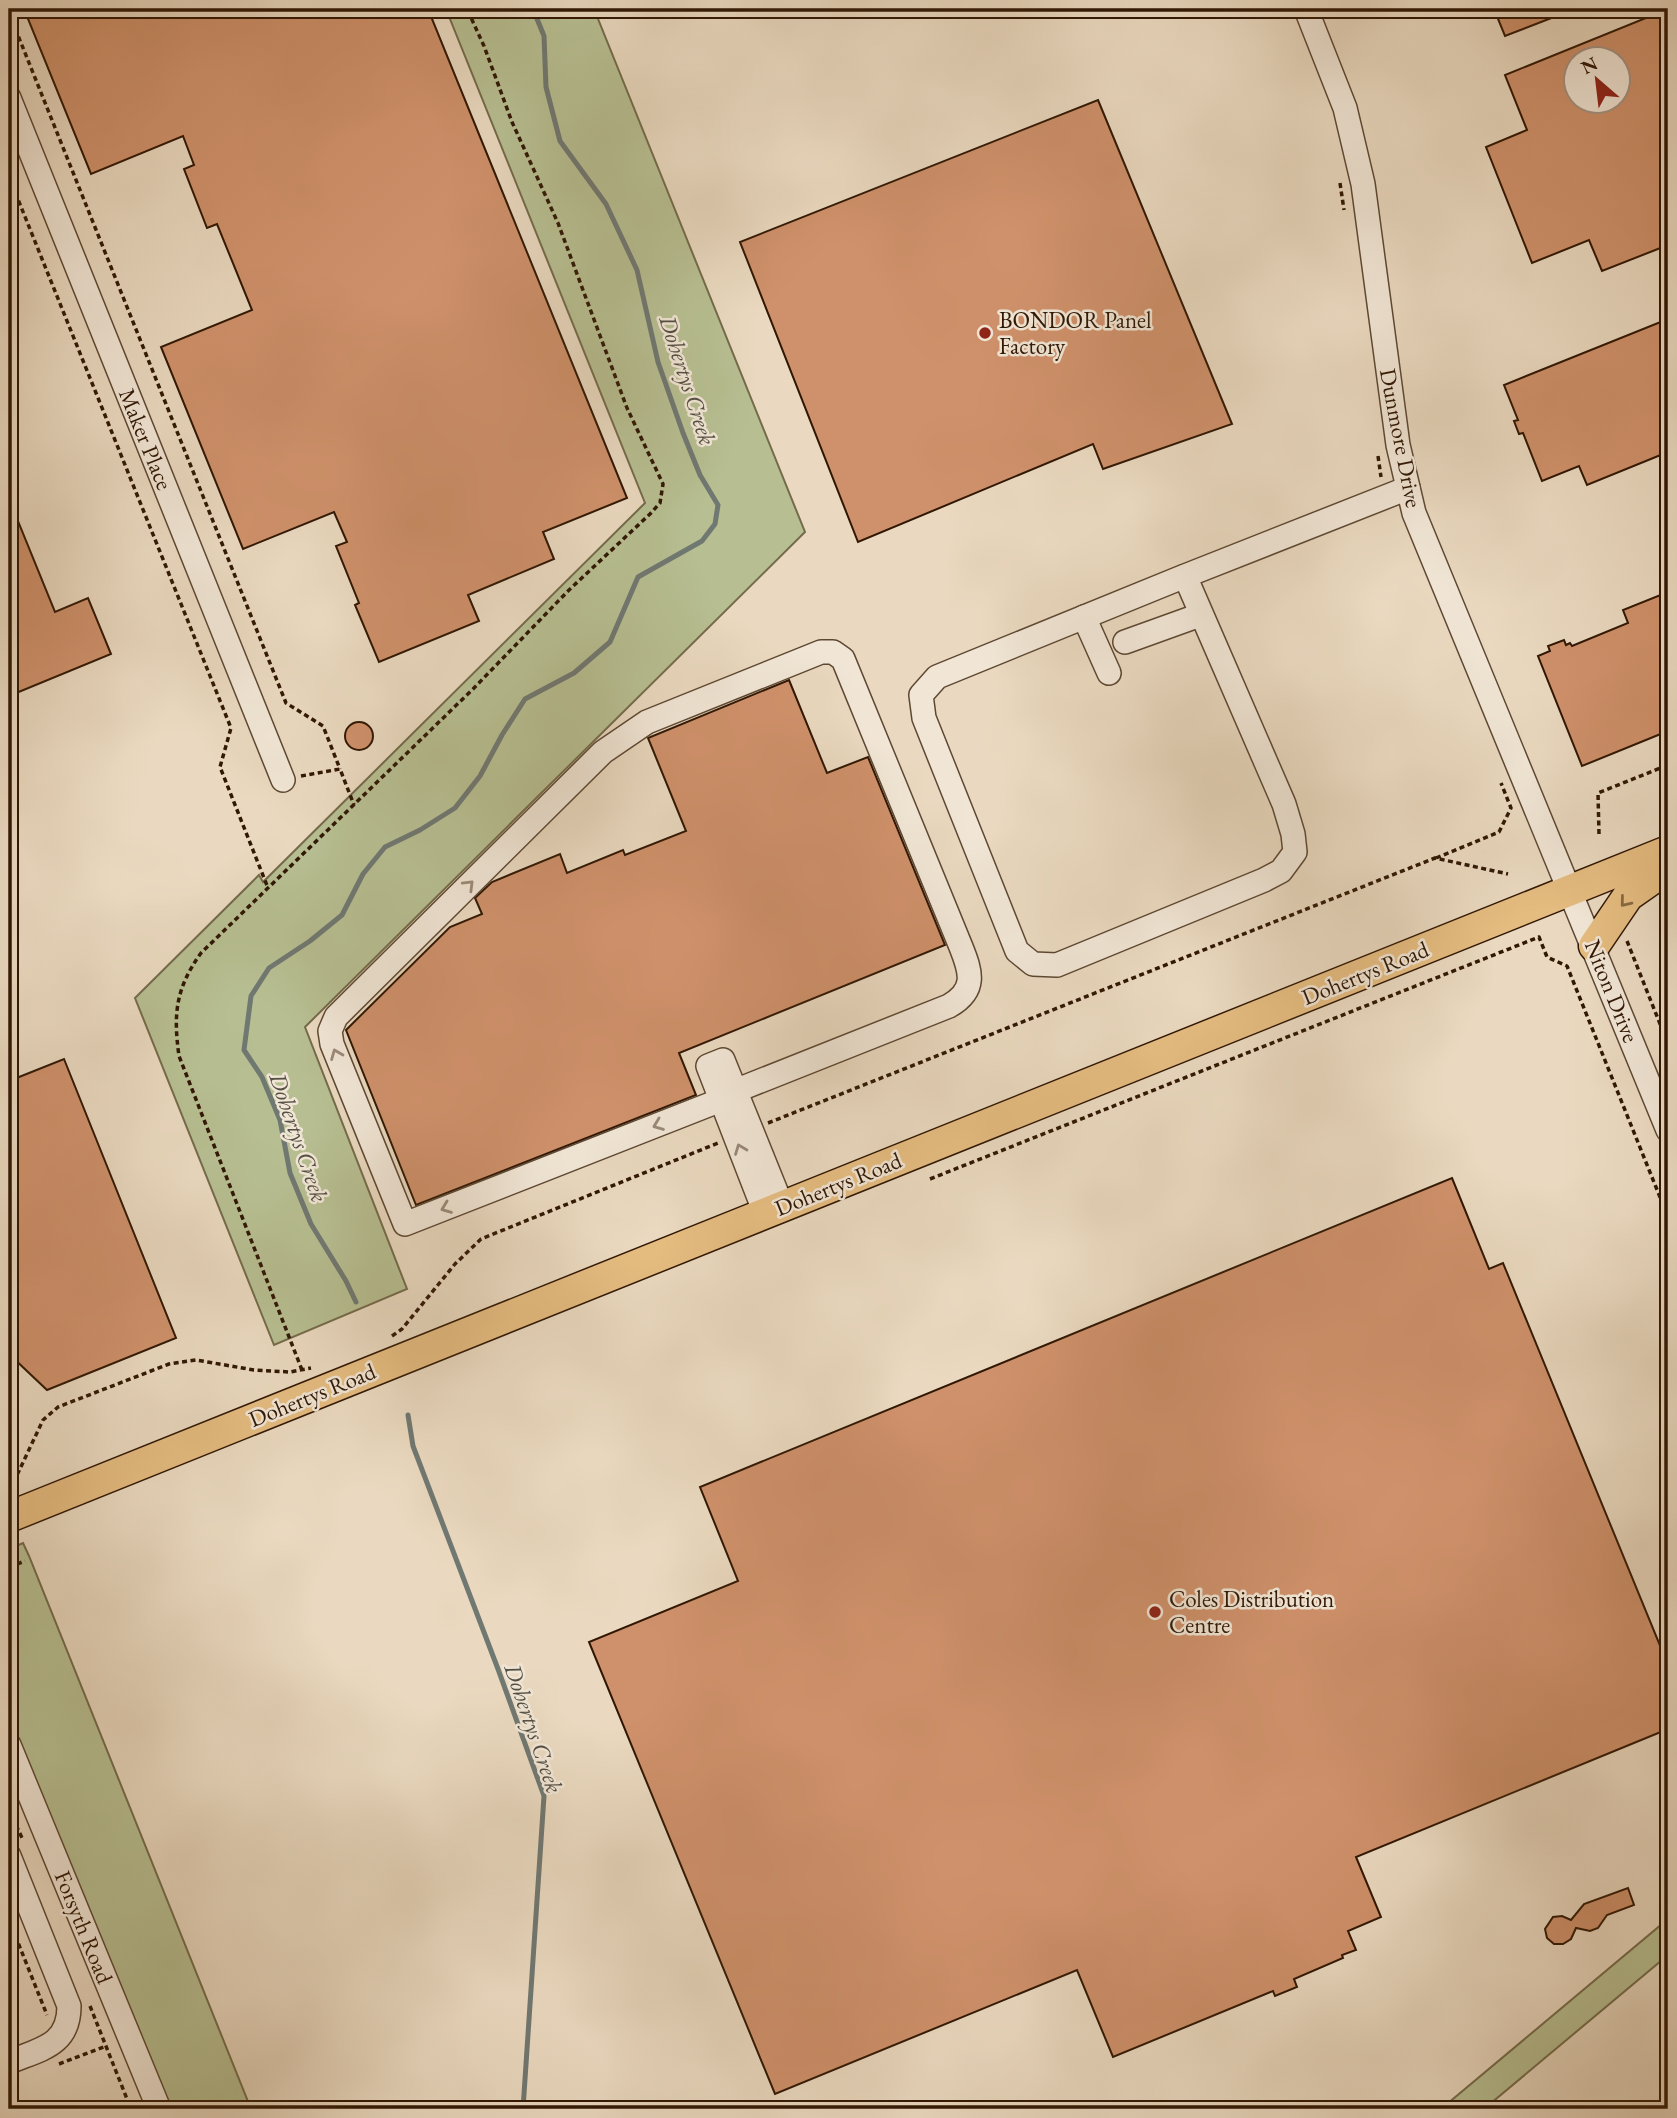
<svg xmlns="http://www.w3.org/2000/svg" width="1677" height="2118" font-family="'EB Garamond',serif">
  <style>
    .green { fill: #b7bf92; stroke: #746b4b; stroke-width: 2 }
    .lines { fill: none; stroke-linecap: round; stroke-linejoin: round }
    .stream { stroke: #707872; stroke-width: 5 }
    .building { fill: #cf916b; stroke: #301704; stroke-width: 2; fill-rule: evenodd }
    .minor-casing { stroke: #5e4833; stroke-width: 26 }
    .major-casing { stroke: #301704; stroke-width: 33 }
    .path { stroke: #301704; stroke-width: 3.5; stroke-dasharray: 5 3.5; stroke-linecap: butt }
    .minor { stroke: #f1e6d6; stroke-width: 23 }
    .major { stroke: #e5bc80; stroke-width: 30 }
    .oneway { stroke: #9a8978 }
    .oneway2 { stroke: #8a6a42 }
    .poi-dot { fill: #8f2418; stroke: #f1e6d6; stroke-width: 2.5 }
    .labels { text-anchor: middle; dominant-baseline: central; stroke-width: 5; stroke-linejoin: round; paint-order: stroke }
    .poi-label { font-size: 23px; fill: #301704; stroke: #f1e6d6; text-anchor: start }
    .street-label { font-size: 23px; fill: #301704; stroke: #f1e6d6 }
    .water-label { font-size: 24px; font-style: italic; fill: #555044; stroke: #f1e6d6 }
  </style>
  <rect width="100%" height="100%" fill="#ead9c0"/>
  <filter id="stains"><feTurbulence type="fractalNoise" baseFrequency=".00286" numOctaves="4"/><feColorMatrix values="0 0 0 0 .2 0 0 0 0 .09 0 0 0 0 .02 0 0 0 .5 -.17"/></filter>
  <radialGradient id="worn" r=".72"><stop offset=".6" stop-color="#630" stop-opacity="0"/><stop offset="1" stop-color="#630" stop-opacity=".3"/></radialGradient>
  <g class="green">
    <path d="M446 9H594L805 532 305 1027 407 1289 274 1345 135 998 259 875 263 882 645 503Z"/>
    <path d="M23 1543 29 1556 251 2109H166L9 1719V1549Z"/>
    <path d="M1668 1919V1955L1484 2109H1441Z"/>
  </g>
  <g class="lines">
    <g class="stream">
      <path d="M356 1302 346 1281 311 1224 290 1173 280 1120 262 1077 244 1050 251 996 269 968 310 941 342 915 363 874 385 847 420 830 455 808 480 776 502 735 525 699 574 673 610 642 638 577 702 541 715 524 718 505 700 475 683 433 658 362 637 270 606 204 560 141 546 87 544 36 533 9"/>
      <path d="M408 1415 413 1446 498 1669 544 1796 523 2109"/>
    </g>
  </g>
  <g class="building">
    <path d="M24 9H428L627 498 543 532 554 559 468 595 479 621 379 662 355 605 359 603 336 546 347 542 334 512 243 549 161 347 252 310 217 224 207 228 184 169 194 165 183 136 91 174Z"/>
    <path d="M1494 9H1572V10L1505 36Z"/>
    <path d="M1668 9V245L1602 271 1589 240 1532 263 1486 147 1527 130 1505 75ZM1576 60H1618V102H1576Z"/>
    <path d="M1098 100 1232 424 1103 469 1093 444 858 542 740 242Z"/>
    <path d="M1668 319V452L1587 485 1579 466 1542 481 1523 433 1519 434 1514 421 1518 420 1504 385Z"/>
    <path d="M9 499 55 612 88 598 111 654 9 696Z"/>
    <path d="M1668 592V731L1582 766 1538 656 1550 651 1548 646 1564 640 1566 645 1570 643 1572 646 1628 623 1623 610Z"/>
    <path d="M789 680 827 773 868 757 945 945 679 1053 696 1095 416 1205 346 1030 450 927 482 914 475 898 492 882 560 854 567 873 623 850 625 855 686 831 648 738Z"/>
    <circle cx="359" cy="736" r="14"/>
    <path d="M64 1059 176 1338 47 1390 9 1354V1081Z"/>
    <path d="M1452 1178 1489 1269 1503 1263 1668 1665V1729L1356 1857 1381 1917 1348 1931 1356 1950 1342 1955 1343 1958 1294 1979 1297 1987 1275 1996 1273 1991 1113 2057 1077 1970 775 2094 589 1642 738 1581 700 1487Z"/>
    <path d="M1628 1888 1634 1905 1607 1915 1598 1928 1590 1931 1576 1928 1571 1939 1563 1944H1554L1547 1938 1545 1929 1553 1917 1562 1916 1571 1920 1584 1904Z"/>
  </g>
  <g class="lines">
    <defs>
      <g id="minor">
        <path d="M1306 9 1345 108 1363 184 1398 445 1414 513 1668 1130"/>
        <path d="M9 98 283 780"/>
        <path d="M1185 576 937 677 921 695 924 718 1017 951 1033 964 1057 965 1264 880 1281 871 1295 852 1293 834 1284 804 1185 576 1408 488"/>
        <path d="M1084 617 1109 673"/>
        <path d="M1125 642 1200 615"/>
        <path d="M721 1100 405 1224 332 1044 330 1031 336 1017 603 752 647 722 821 652H833L843 659 961 947C971 972 977 990 949 1006L735 1091"/>
        <path d="M765 1213 708 1066 723 1060 782 1206"/>
        <path d="M9 1745 159 2109"/>
        <path d="M9 1856 69 2006C69 2046 40 2049 9 2062"/>
      </g>
      <g id="major">
        <path d="M1594 946 1628 896 1668 868"/>
        <path d="M9 1517 1668 851"/>
      </g>
    </defs>
    <use href="#minor" class="minor-casing"/>
    <use href="#major" class="major-casing"/>
    <g class="path">
      <path d="M9 13 286 703 323 726 340 769"/>
      <path d="M9 177 231 728 220 767 268 888"/>
      <path d="M1340 183 1344 210"/>
      <path d="M1378 456 1381 477"/>
      <path d="M301 776 340 769 354 805"/>
      <path d="M1599 834 1598 793 1668 765"/>
      <path d="M1436 858 1499 832 1511 808 1501 783"/>
      <path d="M1627 941 1668 1044"/>
      <path d="M768 1123 1435 858 1508 874"/>
      <path d="M930 1179 1539 937 1547 957 1567 966 1668 1217"/>
      <path d="M392 1336 402 1329 455 1264 481 1239 718 1143"/>
      <path d="M302 1370 179 1056C173 1013 176 988 201 953L473 689 569 590 650 514 660 503 663 484 627 408 558 223 512 122 484 46 467 9"/>
      <path d="M10 1490 43 1420 58 1407 169 1364 196 1360 254 1370 290 1372 311 1368"/>
      <path d="M9 1567 25 1561"/>
      <path d="M9 1810 23 1840"/>
      <path d="M9 1920 47 2015"/>
      <path d="M90 2006 131 2109"/>
      <path d="M59 2064 106 2046"/>
    </g>
    <use href="#minor" class="minor"/>
    <use href="#major" class="major"/>
  </g>
  <defs><path id="oneway-chevron" d="M-2-3.5L2.5 0L-2 3.5" fill="none" stroke-width="1.6" stroke-linecap="round" stroke-linejoin="round" transform="scale(1.75)"/></defs>
  <g class="oneway">
    <use href="#oneway-chevron" transform="translate(469 885) rotate(-45)"/>
    <use href="#oneway-chevron" transform="translate(336 1054) rotate(-112)"/>
    <use href="#oneway-chevron" transform="translate(658 1125) rotate(159)"/>
    <use href="#oneway-chevron" transform="translate(740 1149) rotate(-111)"/>
    <use href="#oneway-chevron" transform="translate(446 1208) rotate(159)"/>
  </g>
  <use class="oneway2" href="#oneway-chevron" transform="translate(1625 902) rotate(129)"/>
  <g class="poi-dot">
    <circle cx="985" cy="333" r="7"/>
    <circle cx="1155" cy="1612" r="7"/>
  </g>
  <g class="labels">
    <g class="poi-label">
      <text x="999" y="320">BONDOR Panel<tspan x="999" dy="26">Factory</tspan></text>
      <text x="1169" y="1599">Coles Distribution<tspan x="1169" dy="26">Centre</tspan></text>
    </g>
    <g class="street-label">
      <text transform="translate(1401 438) rotate(79)">Dunmore Drive</text>
      <text transform="translate(146 439) rotate(68)">Maker Place</text>
      <text transform="translate(1365 973) rotate(-22)">Dohertys Road</text>
      <text transform="translate(1612 991) rotate(68)">Niton Drive</text>
      <text transform="translate(838 1184) rotate(-22)">Dohertys Road</text>
      <text transform="translate(312 1395) rotate(-22)">Dohertys Road</text>
      <text transform="translate(84 1927) rotate(68)">Forsyth Road</text>
    </g>
    <g class="water-label">
      <text transform="translate(688 380) rotate(72)">Dohertys Creek</text>
      <text transform="translate(299 1137) rotate(71)">Dohertys Creek</text>
      <text transform="translate(534 1728) rotate(71)">Dohertys Creek</text>
    </g>
  </g>
  <rect width="1677" height="2118" fill="none" stroke="#ead9c0" stroke-width="35"/>
  <rect x="10" y="10" width="1656" height="2097" fill="none" stroke="#301704" stroke-width="3.5"/>
  <rect x="18" y="18" width="1642" height="2083" fill="none" stroke="#301704" stroke-width="2"/>
  <g transform="translate(1597 80) rotate(332)"><circle r="33" fill="#f1e6d6" stroke="#a49382" stroke-width="2"/>
  <path d="M0-5L12 26L0 18L-12 26Z" fill="#8f2418"/>
  <text y="-10" font-size="19" font-weight="bold" text-anchor="middle" fill="#301704">N</text>
  </g>
  <rect width="100%" height="100%" filter="url(#stains)"/>
  <rect width="100%" height="100%" fill="url(#worn)"/>
</svg>
